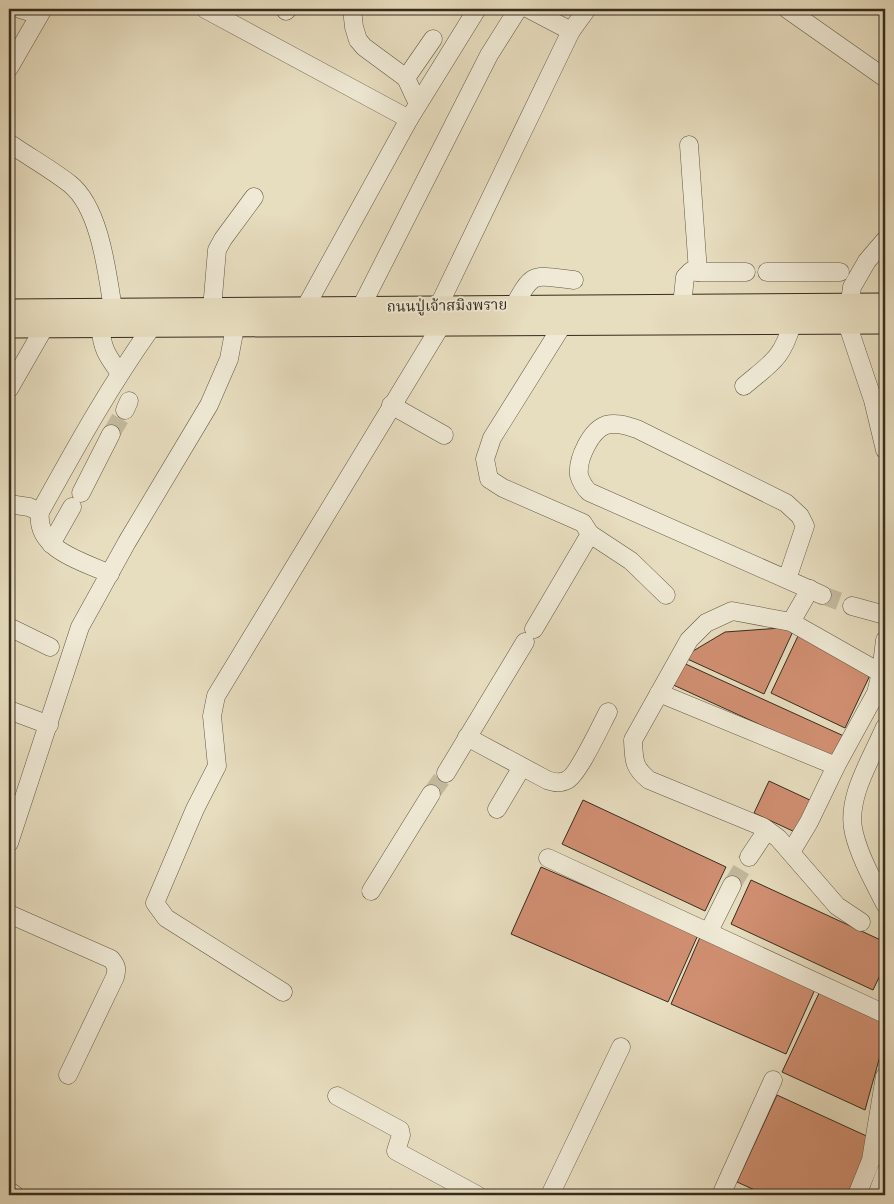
<svg xmlns="http://www.w3.org/2000/svg" width="894" height="1204" font-family="'IM FELL DW Pica','Noto Serif Thai',serif">
  <style>
    .building { fill: #d08f71; stroke: #362c1e }
    .lines { fill: none; stroke-linecap: round; stroke-linejoin: round }
    .minor-tunnel { stroke: #c4ba9f; stroke-width: 18; stroke-dasharray: 18 9; stroke-linecap: butt }
    .minor-casing { stroke: #625846; stroke-width: 19 }
    .major-casing { stroke: #362c1e; stroke-width: 23 }
    .minor { stroke: #efe9d5; stroke-width: 18 }
    .major { stroke: #e7ddbf; stroke-width: 21 }
    .labels { text-anchor: middle; dominant-baseline: central; stroke-width: 4; stroke-linejoin: round; paint-order: stroke }
    .street-label { font-size: 15px; fill: #362c1e; stroke: #efe9d5 }
  </style>
  <rect width="100%" height="100%" fill="#e7ddbf"/>
  <filter id="stains"><feTurbulence type="fractalNoise" baseFrequency=".004" numOctaves="4"/><feColorMatrix values="0 0 0 0 .2 0 0 0 0 .09 0 0 0 0 .02 0 0 0 .5 -.17"/></filter>
  <radialGradient id="worn" r=".72"><stop offset=".6" stop-color="#630" stop-opacity="0"/><stop offset="1" stop-color="#630" stop-opacity=".3"/></radialGradient>
  <g class="building">
    <path d="M795 627 764 694 683 657 725 632Z"/>
    <path d="M798 636 872 671 845 728 771 693Z"/>
    <path d="M679 661 846 737 835 759 669 683Z"/>
    <path d="M769 781 812 801 797 833 754 813Z"/>
    <path d="M583 800 726 867 705 911 562 844Z"/>
    <path d="M541 867 698 935 668 1002 511 934Z"/>
    <path d="M751 880 885 942V965L873 990 731 924Z"/>
    <path d="M701 935 817 985 786 1054 671 1004Z"/>
    <path d="M821 989 885 1018V1038L865 1110 782 1072Z"/>
    <path d="M777 1095 873 1139 847 1195H766L737 1182Z"/>
    <path d="M390 1189 403 1195H387Z"/>
  </g>
  <g class="lines">
    <g class="minor-tunnel">
      <path d="M111 434 125 410"/>
      <path d="M822 595 852 606"/>
      <path d="M431 794 446 773"/>
      <path d="M732 885 749 857"/>
    </g>
    <defs>
      <g id="minor">
        <path d="M20 9 39 15"/>
        <path d="M205 9 409 119"/>
        <path d="M352 9 354 27 358 40 364 47 406 78 418 104"/>
        <path d="M787 9 885 78"/>
        <path d="M286 11 288 9"/>
        <path d="M571 31 587 9"/>
        <path d="M9 68 43 9"/>
        <path d="M406 78 433 39"/>
        <path d="M9 143C29 157 51 169 70 184 100 208 107 272 113 309"/>
        <path d="M689 145 698 272H746"/>
        <path d="M885 240 867 261 852 287 847 323 873 400 885 450"/>
        <path d="M767 272H840"/>
        <path d="M682 305 685 277 691 271 698 272"/>
        <path d="M514 306C534 269 534 276 574 280"/>
        <path d="M361 307 489 55 518 9"/>
        <path d="M438 307 571 31 529 9"/>
        <path d="M305 308 409 119 477 9"/>
        <path d="M212 309 217 250 223 239 254 197"/>
        <path d="M101 328C101 347 108 357 119 372"/>
        <path d="M744 386C771 363 782 359 792 324"/>
        <path d="M9 389 44 328"/>
        <path d="M391 405 444 435"/>
        <path d="M125 410 129 401"/>
        <path d="M81 493 111 434"/>
        <path d="M9 504 29 507 40 512"/>
        <path d="M590 534 631 561 666 595"/>
        <path d="M51 544 72 507"/>
        <path d="M110 574C82 561 35 550 40 512 75 449 109 387 151 328"/>
        <path d="M787 579 805 526 800 516 786 503 637 429C627 426 617 422 606 425 591 430 577 459 579 475 581 482 584 487 589 492L822 595"/>
        <path d="M852 606 885 615"/>
        <path d="M791 622 810 589"/>
        <path d="M9 627 50 647"/>
        <path d="M534 629 590 534 583 523 503 488 489 479 485 459 492 438 562 326"/>
        <path d="M659 693 836 766"/>
        <path d="M9 710 49 725"/>
        <path d="M885 727C872 758 845 799 854 833 860 858 874 882 885 904"/>
        <path d="M467 737 547 780C554 782 560 784 567 780 578 775 601 725 608 712"/>
        <path d="M446 773 525 642"/>
        <path d="M497 809 522 767"/>
        <path d="M9 843 80 627 127 542 209 405 229 359 235 327"/>
        <path d="M791 852 809 822 836 766 876 693 881 673 885 640"/>
        <path d="M749 857 767 830"/>
        <path d="M548 858 885 1014"/>
        <path d="M371 891 431 794"/>
        <path d="M9 914 111 959C117 966 117 969 115 977L68 1075"/>
        <path d="M861 922 837 906 778 838 763 827 649 780C633 767 634 760 633 740L689 640 706 623 732 611 791 622 881 673"/>
        <path d="M709 931 732 885"/>
        <path d="M283 992 166 918 155 903 195 809 217 766 212 716 216 696 440 327"/>
        <path d="M337 1096 400 1130 401 1135 396 1151 477 1195"/>
        <path d="M9 1191 15 1195"/>
        <path d="M550 1195 621 1047"/>
        <path d="M721 1195 773 1080"/>
        <path d="M857 1195 871 1160 885 1076"/>
        <path d="M877 1195 885 1173"/>
      </g>
      <g id="major">
        <path d="M9 310 885 304"/>
        <path d="M9 327 885 323"/>
      </g>
    </defs>
    <use href="#minor" class="minor-casing"/>
    <use href="#major" class="major-casing"/>
    <use href="#minor" class="minor"/>
    <use href="#major" class="major"/>
  </g>
  <g class="labels">
    <g class="street-label">
      <text transform="translate(447 306) rotate(-1)">ถนนปู่เจ้าสมิงพราย</text>
    </g>
  </g>
  <rect width="894" height="1204" fill="none" stroke="#e7ddbf" stroke-width="30"/>
  <rect x="10" y="10" width="874" height="1184" fill="none" stroke="#362c1e" stroke-width="2.5"/>
  <rect x="15" y="15" width="864" height="1174" fill="none" stroke="#362c1e"/>
  <rect width="100%" height="100%" filter="url(#stains)"/>
  <rect width="100%" height="100%" fill="url(#worn)"/>
</svg>
